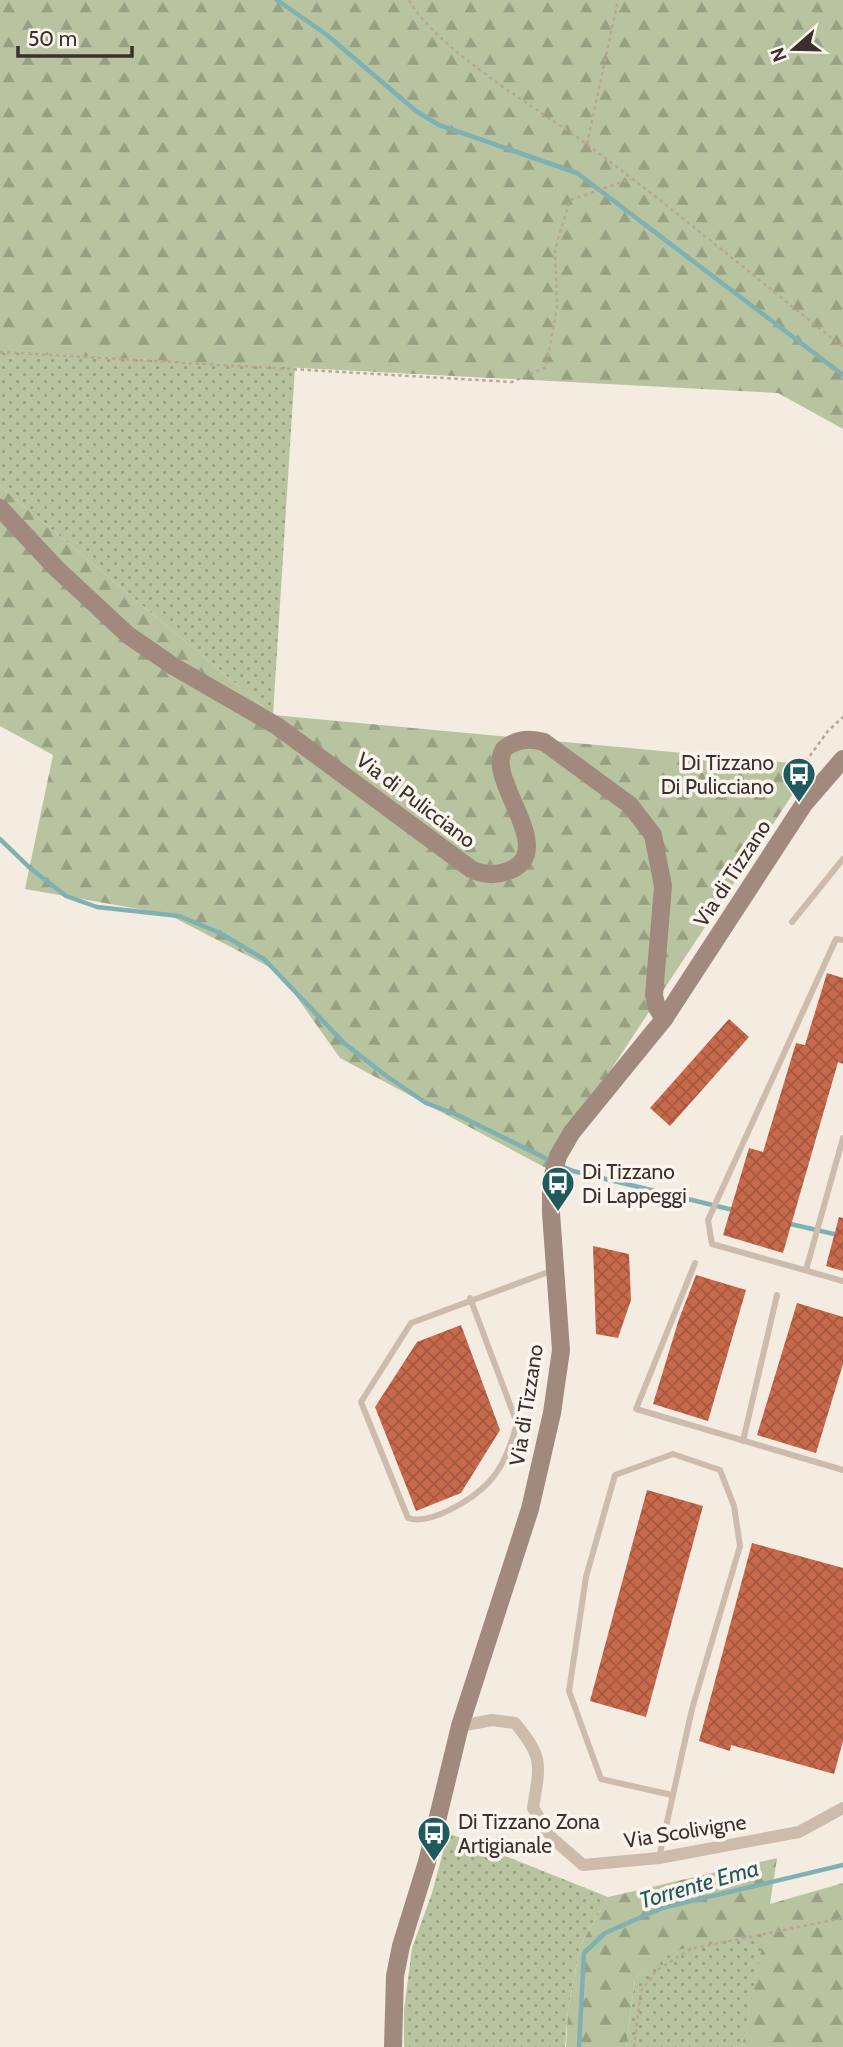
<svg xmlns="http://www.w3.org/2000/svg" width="843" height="2047" font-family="Cabin,sans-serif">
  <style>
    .grass { fill: url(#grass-dots) }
    .forest { fill: url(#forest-firs) }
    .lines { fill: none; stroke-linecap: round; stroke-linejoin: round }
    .stream { stroke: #7fb0b2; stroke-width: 4.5 }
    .building { fill: url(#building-cross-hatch) }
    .path { stroke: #b9a596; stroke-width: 2.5; stroke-dasharray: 3.5 3.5; stroke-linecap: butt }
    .lane { stroke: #cdbbac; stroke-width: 6 }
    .street { stroke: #cdbbac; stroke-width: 12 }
    .secondary { stroke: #a18a7d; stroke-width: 18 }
    .labels { text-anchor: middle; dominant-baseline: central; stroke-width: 7; stroke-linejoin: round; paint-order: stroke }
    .poi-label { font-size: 21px; fill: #3b302b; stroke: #fbf5ee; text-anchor: start }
    .street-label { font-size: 21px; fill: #3b302b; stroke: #fbf5ee }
    .water-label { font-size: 23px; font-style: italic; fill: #1f5a5e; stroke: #fbf5ee }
  </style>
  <defs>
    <pattern id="grass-dots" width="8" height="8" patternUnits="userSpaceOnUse" patternTransform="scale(1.75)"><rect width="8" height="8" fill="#b8c4a0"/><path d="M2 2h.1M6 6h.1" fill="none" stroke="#97a083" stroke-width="1.8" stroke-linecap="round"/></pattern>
    <pattern id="forest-firs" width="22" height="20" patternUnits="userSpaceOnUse" patternTransform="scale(1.75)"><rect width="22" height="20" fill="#b8c4a0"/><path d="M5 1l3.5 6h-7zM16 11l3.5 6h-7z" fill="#97a083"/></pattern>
    <pattern id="building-cross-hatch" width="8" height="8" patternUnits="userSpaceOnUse" patternTransform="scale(1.75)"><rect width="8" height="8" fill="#c8694b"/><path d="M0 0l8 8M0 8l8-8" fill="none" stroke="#a4573f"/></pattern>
  </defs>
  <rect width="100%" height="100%" fill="#f4ebe1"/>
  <g class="grass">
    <path d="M0 352 295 367 273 715 0 486Z"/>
    <path d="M448 1833 608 1897 580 1946 568 2010 565 2047H404V2010L412 1948 432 1893Z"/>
    <path d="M766 1931 742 2047H626L635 1979 654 1961 681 1946Z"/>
  </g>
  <g class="forest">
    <path d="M0 0H843V429L778 393 0 352Z"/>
    <path d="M0 486 273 715 812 765 546 1168 340 1058 279 972 167 914 25 889 53 755 0 726Z"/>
    <path d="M777 1858 770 1904 843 1883V2047H742L765 1932C709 1946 681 1937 635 1979L626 2047H566L568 2010 580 1946 608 1897Z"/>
  </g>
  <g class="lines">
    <g class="stream">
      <path d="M277 0 327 35 416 111 439 125 577 173 843 375"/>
      <path d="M0 839 30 868 66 896 97 907 179 916 220 933 264 959 344 1043 385 1075 426 1103 460 1116 551 1161"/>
      <path d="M559 1165 573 1171 733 1210"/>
      <path d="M786 1223 843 1236"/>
      <path d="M579 2047 584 1953 605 1933 662 1908 843 1865"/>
    </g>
  </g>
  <g class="building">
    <path d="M827 973 843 978V1064L838 1062 783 1253 723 1235 749 1148 763 1152 796 1043 805 1045Z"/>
    <path d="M729 1019 749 1037 670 1126 650 1108Z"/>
    <path d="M839 1217 843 1218V1271L826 1266Z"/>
    <path d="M593 1246 629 1254 631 1300 618 1338 596 1334Z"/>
    <path d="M696 1275 746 1290 708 1421 653 1404 679 1319Z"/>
    <path d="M797 1303 843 1317V1364L816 1453 757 1435Z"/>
    <path d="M461 1325 500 1430 461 1493 416 1511 375 1407 417 1342Z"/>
    <path d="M647 1490 703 1506 646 1717 590 1701Z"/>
    <path d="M752 1543 843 1568V1741L834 1774 731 1745 730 1751 699 1741Z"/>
  </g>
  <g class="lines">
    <g class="path">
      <path d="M409 0C436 49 537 108 585 143 673 208 757 279 843 347"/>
      <path d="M587 144 618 0"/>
      <path d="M0 352 512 382 546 367 557 308 555 249 570 200 631 179"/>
      <path d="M806 780 801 768 828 731 843 717"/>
      <path d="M634 2047 641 1991 656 1971 690 1949 843 1918"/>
    </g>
    <g class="lane">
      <path d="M792 922 843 859"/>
      <path d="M843 940 836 939 708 1220 712 1244 843 1281"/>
      <path d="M695 1263 636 1409 843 1470"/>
      <path d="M806 1270 843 1138"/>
      <path d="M470 1298 517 1423C512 1443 503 1467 489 1482 473 1499 430 1526 408 1518L361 1402 411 1323 551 1271"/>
      <path d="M743 1441 777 1295"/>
      <path d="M659 1858 692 1709 740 1546 734 1506 720 1470 673 1454 615 1475 586 1577 569 1691 601 1779 672 1795"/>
    </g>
    <path class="street" d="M460 1726 492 1720 515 1723C544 1758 540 1764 533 1808L552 1838 583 1865 659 1858 799 1832 843 1808"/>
    <g class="secondary">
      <path d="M0 508 56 568 128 635 173 666 277 726 471 869C483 875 495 876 508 871 561 851 484 780 504 749 516 739 530 738 544 742L630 805 653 835 663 886 654 995 657 1008 664 1019"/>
      <path d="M393 2047 395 1976 401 1946 427 1862 460 1726 530 1509 552 1413 561 1350 551 1213V1183L558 1156 572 1132 664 1019 804 804 843 759"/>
    </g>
  </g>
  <defs>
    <symbol id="bus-pin" viewBox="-11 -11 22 30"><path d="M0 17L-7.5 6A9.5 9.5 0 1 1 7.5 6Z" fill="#1f5a5e" stroke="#fbf5ee"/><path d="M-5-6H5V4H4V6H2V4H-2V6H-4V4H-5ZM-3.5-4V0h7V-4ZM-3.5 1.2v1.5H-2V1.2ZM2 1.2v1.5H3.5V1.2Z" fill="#fff"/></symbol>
  </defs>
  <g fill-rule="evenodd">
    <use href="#bus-pin" x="780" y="755" width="38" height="52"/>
    <use href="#bus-pin" x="539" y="1164" width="38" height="52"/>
    <use href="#bus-pin" x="415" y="1814" width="38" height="52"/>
  </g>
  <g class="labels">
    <g class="poi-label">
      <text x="774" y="762" text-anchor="end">Di Tizzano<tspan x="774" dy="24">Di Pulicciano</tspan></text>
      <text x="582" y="1171">Di Tizzano<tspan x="582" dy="24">Di Lappeggi</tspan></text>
      <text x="458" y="1821">Di Tizzano Zona<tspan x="458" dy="24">Artigianale</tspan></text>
    </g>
    <g class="street-label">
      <text transform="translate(416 800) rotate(37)">Via di Pulicciano</text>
      <text transform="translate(732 873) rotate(-57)">Via di Tizzano</text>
      <text transform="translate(526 1405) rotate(-81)">Via di Tizzano</text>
      <text transform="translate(685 1831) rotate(-9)">Via Scolivigne</text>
    </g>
    <g class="water-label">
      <text transform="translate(699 1884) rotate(-16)">Torrente Ema</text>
    </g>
  </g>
  <g transform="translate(794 49) rotate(250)" stroke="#fbf5ee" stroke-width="5" paint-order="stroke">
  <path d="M0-5L12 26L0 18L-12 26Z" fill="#3b302b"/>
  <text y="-10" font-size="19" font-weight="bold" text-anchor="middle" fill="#3b302b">N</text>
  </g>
  <path d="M18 46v10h114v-10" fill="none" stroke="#3b302b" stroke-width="3.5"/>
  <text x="28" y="46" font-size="21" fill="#3b302b" stroke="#fbf5ee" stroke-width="5" paint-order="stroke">50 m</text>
</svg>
